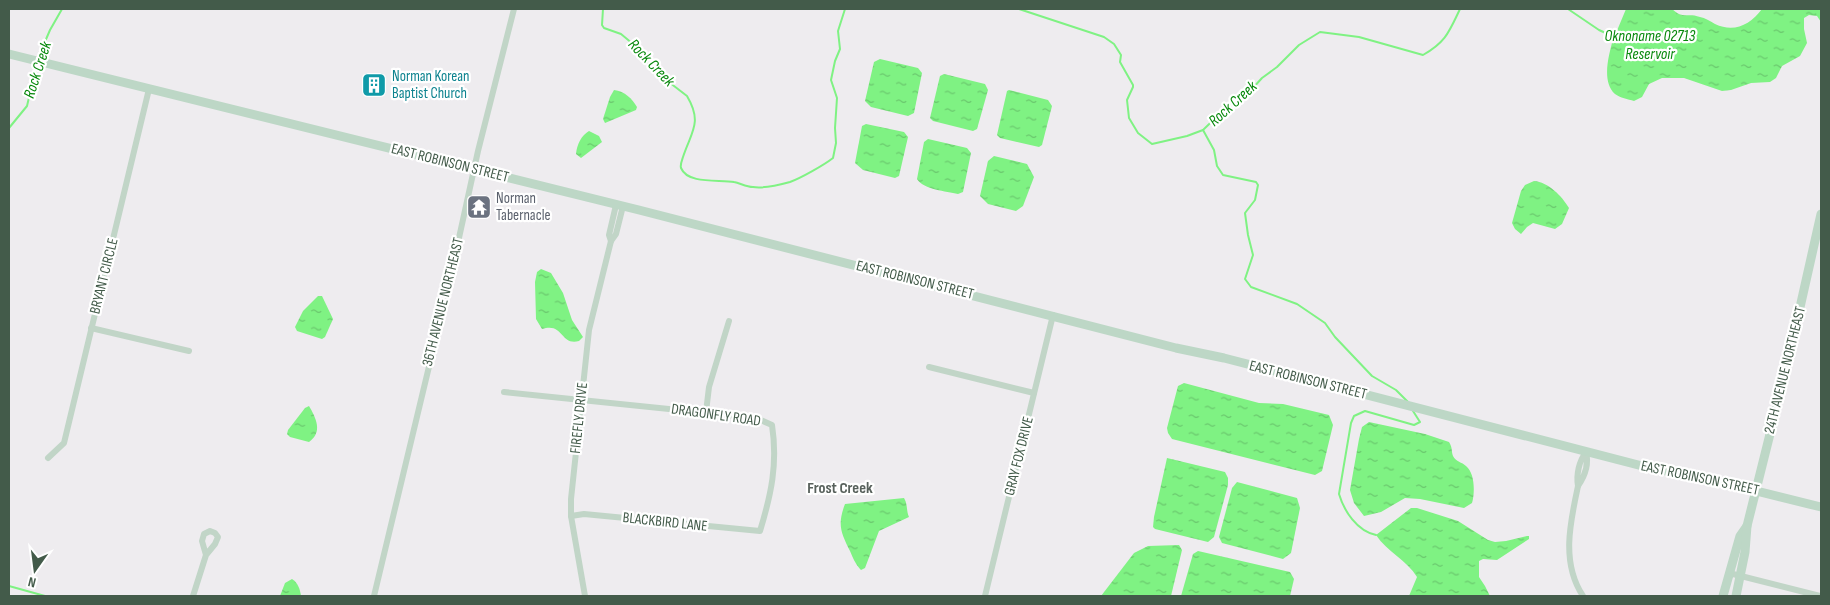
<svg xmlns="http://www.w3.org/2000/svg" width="1830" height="605" font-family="'Sofia Sans Condensed',sans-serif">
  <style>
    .water { fill: url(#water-ripples) }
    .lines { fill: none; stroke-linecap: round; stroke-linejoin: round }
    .stream { stroke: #7ff283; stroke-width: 2 }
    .street { stroke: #c1d5c7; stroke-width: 6 }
    .secondary { stroke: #bdd7c6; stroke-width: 9 }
    .labels { text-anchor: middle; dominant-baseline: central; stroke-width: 4.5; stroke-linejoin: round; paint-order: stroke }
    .culture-label { font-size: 15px; fill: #0d838f; stroke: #fff; text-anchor: start }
    .street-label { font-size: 15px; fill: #435b4a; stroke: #fff }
    .worship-label { font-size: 15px; fill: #5b616d; stroke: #fff; text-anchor: start }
    .water-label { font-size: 16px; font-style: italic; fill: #06880b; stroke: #fff }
    .neighbourhood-label { font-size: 16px; font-weight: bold; fill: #58615c; stroke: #fff }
  </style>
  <defs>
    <pattern id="water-ripples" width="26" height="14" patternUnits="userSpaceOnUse" patternTransform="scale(1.25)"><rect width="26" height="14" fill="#7ff283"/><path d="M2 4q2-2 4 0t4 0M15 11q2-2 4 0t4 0" fill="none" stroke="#6ac76d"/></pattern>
  </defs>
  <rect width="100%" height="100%" fill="#eeecef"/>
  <g class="water">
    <path d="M1626 9H1672C1684 20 1687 12 1700 17 1705 18 1710 21 1715 24 1734 33 1750 25 1762 9H1821V22L1817 16 1809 15 1804 18V29L1807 43 1800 56 1782 66 1776 78 1770 82 1751 83 1731 90 1722 91 1684 78H1662L1649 84 1642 97 1634 101C1628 99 1620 98 1615 94 1601 81 1609 55 1613 39L1612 36 1616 33Z"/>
    <path d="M880 59 918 68 922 73 914 113 908 116 871 107 865 101 874 62Z"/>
    <path d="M944 74 985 84 988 90 977 129 973 131 933 121 930 118 940 76Z"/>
    <path d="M614 90C625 91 632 99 637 107L636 110 605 123 603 119 610 97Z"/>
    <path d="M1009 90 1048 100 1052 106 1042 145 1039 147 1000 138 997 135 1007 91Z"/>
    <path d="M866 124 904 132 908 137 899 176 895 178 863 170 855 163 862 126Z"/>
    <path d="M589 131 599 136 602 142 581 158 576 154C577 144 581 136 589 131Z"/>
    <path d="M928 139 967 148 971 153 963 192 958 194C946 191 924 190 917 179L924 142Z"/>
    <path d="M994 156 1027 164 1034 177 1023 206 1016 211 988 204 980 196 988 161Z"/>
    <path d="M1534 181C1548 182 1562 196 1569 208L1562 224 1555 229 1533 223 1527 227 1521 234 1515 229 1512 223 1521 191 1525 185Z"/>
    <path d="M541 269 551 273 563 293 572 320 583 337 579 341C560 346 564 322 542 329L536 319 535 282 537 272Z"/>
    <path d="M318 296H322L333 319 325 337 322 339 297 331 295 327 303 311Z"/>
    <path d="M1184 383 1259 403 1283 404 1329 415 1333 425 1322 471 1315 475 1172 439 1168 433 1167 428 1178 386Z"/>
    <path d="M309 406C316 418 323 432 309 442L290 437 287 434 288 430 305 408Z"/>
    <path d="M1369 422 1425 434 1449 442C1453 449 1451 450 1453 456 1456 462 1462 462 1466 466 1475 473 1475 493 1472 503L1464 508 1420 499 1405 498 1381 512 1364 516 1354 503 1350 490 1359 439 1362 427Z"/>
    <path d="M1167 458 1225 472 1228 478V485L1214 537 1208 542 1155 529 1153 527 1154 517Z"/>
    <path d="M1237 482 1297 498 1300 508 1291 553 1283 559 1222 543 1219 537 1232 488Z"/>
    <path d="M904 498C908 504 906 511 909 517L879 531 865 568 861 570 860 569C855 563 853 558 850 551 841 533 837 525 845 504Z"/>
    <path d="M1411 508H1417L1458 521 1488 540 1495 542 1506 541 1527 536H1529V539L1497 560 1483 559 1479 561V577L1485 586 1490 596H1409L1417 577C1407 560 1387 552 1376 535Z"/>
    <path d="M1179 545 1182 550 1171 596H1101L1134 553 1148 546Z"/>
    <path d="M1198 551 1290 572 1294 579 1290 596H1181L1193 554Z"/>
    <path d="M292 579C298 583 300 589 301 596H280L285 583Z"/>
  </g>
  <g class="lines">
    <g class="stream">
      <path d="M603 9 602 25 604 28 621 34 633 44 652 69 687 96C703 123 691 132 683 157 682 160 680 165 681 168 688 185 721 179 734 182 740 183 746 187 753 187 764 189 779 185 790 182 801 178 824 165 833 158L836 143 835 128 837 98 831 80 835 61 840 49 838 31 845 9"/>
      <path d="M1019 9 1104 37 1114 44 1121 55 1120 62 1133 85V87L1127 100 1129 118 1138 133 1152 144 1187 136 1203 130 1231 103 1252 89 1262 78 1277 67 1299 45 1320 32 1359 37 1423 55C1446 42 1449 32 1460 9"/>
      <path d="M1568 9 1599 30 1612 36"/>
      <path d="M38 58 50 30 62 9"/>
      <path d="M9 128 27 106 37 63"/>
      <path d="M1203 130 1214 150 1217 166 1223 175 1256 182 1258 185 1255 200 1245 213 1248 235 1253 255 1245 279 1251 287 1297 304 1325 323 1335 337 1372 376 1396 390 1409 403"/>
      <path d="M1376 535C1357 531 1344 511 1339 494L1351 423 1354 416 1365 411 1414 425 1420 422 1413 411"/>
      <path d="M9 586 45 596"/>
    </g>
    <g class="street">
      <path d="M611 241 609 235 616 205"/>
      <path d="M91 328 189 351"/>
      <path d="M929 367 1034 393"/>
      <path d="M504 392 747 417 756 418 772 425C778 464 771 495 760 531L584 514 571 516"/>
      <path d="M706 412 709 387 729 321"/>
      <path d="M1586 452C1589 464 1585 476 1578 486 1576 475 1579 461 1586 452Z"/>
      <path d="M48 458 64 443 149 89"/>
      <path d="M1578 486C1570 523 1561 563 1583 596"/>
      <path d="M1729 573 1820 596"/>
      <path d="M193 596 206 555 215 544 218 537 215 533 210 531 204 534 202 541 206 555"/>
      <path d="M374 596 450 279 478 151 514 9"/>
      <path d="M585 596 571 516V499L589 330 611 241 616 234 623 206"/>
      <path d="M985 596 1053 315"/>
    </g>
    <g class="secondary">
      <path d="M9 54 639 210 1176 348 1224 358 1650 468 1700 477 1821 507"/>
      <path d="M1723 596 1740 536 1747 526"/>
      <path d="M1736 596 1745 552 1747 526 1785 374 1821 214"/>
    </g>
  </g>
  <defs>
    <symbol id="building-square" viewBox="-11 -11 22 22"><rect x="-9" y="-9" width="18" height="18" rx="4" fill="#0f9aa8" stroke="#fff"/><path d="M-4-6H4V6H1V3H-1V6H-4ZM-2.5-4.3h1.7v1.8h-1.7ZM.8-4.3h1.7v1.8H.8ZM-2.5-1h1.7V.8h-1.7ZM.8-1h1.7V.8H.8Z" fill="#fff"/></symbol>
    <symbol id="temple-square" viewBox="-11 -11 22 22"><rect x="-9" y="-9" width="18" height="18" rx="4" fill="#6b7280" stroke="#fff"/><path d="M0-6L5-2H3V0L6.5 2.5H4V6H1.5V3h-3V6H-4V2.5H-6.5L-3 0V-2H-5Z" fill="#fff"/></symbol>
  </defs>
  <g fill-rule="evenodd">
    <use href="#building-square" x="360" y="71" width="28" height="28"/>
    <use href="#temple-square" x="465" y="193" width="28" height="28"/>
  </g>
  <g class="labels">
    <g class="culture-label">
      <text x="392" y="76">Norman Korean<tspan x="392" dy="17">Baptist Church</tspan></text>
    </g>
    <g class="street-label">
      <text transform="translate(450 163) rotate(14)">EAST ROBINSON STREET</text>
      <text transform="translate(104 276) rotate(-76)">BRYANT CIRCLE</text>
      <text transform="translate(915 280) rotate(14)">EAST ROBINSON STREET</text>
      <text transform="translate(443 302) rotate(-76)">36TH AVENUE NORTHEAST</text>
      <text transform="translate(1785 370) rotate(-76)">24TH AVENUE NORTHEAST</text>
      <text transform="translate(1308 380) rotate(14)">EAST ROBINSON STREET</text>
      <text transform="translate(716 415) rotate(8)">DRAGONFLY ROAD</text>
      <text transform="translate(579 418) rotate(-84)">FIREFLY DRIVE</text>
      <text transform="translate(1019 456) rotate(-76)">GRAY FOX DRIVE</text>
      <text transform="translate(1700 478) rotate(12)">EAST ROBINSON STREET</text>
      <text transform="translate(665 522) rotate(6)">BLACKBIRD LANE</text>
    </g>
    <g class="worship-label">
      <text x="496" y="198">Norman<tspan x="496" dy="17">Tabernacle</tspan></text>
    </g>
    <g class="water-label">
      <text x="1650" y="36">Oknoname 02713<tspan x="1650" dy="18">Reservoir</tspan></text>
      <text transform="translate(651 63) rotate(46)">Rock Creek</text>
      <text transform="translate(38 70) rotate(-72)">Rock Creek</text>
      <text transform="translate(1233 104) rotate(-42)">Rock Creek</text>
    </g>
    <g class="neighbourhood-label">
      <text x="840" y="488">Frost Creek</text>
    </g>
  </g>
  <rect width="1830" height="605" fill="none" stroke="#435b4a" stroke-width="20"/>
  <g transform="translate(35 570) rotate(194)" stroke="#ffffff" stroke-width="4" paint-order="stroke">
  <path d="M0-4L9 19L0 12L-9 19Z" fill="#435b4a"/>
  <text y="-8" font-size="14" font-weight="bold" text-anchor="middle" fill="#435b4a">N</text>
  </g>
</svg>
